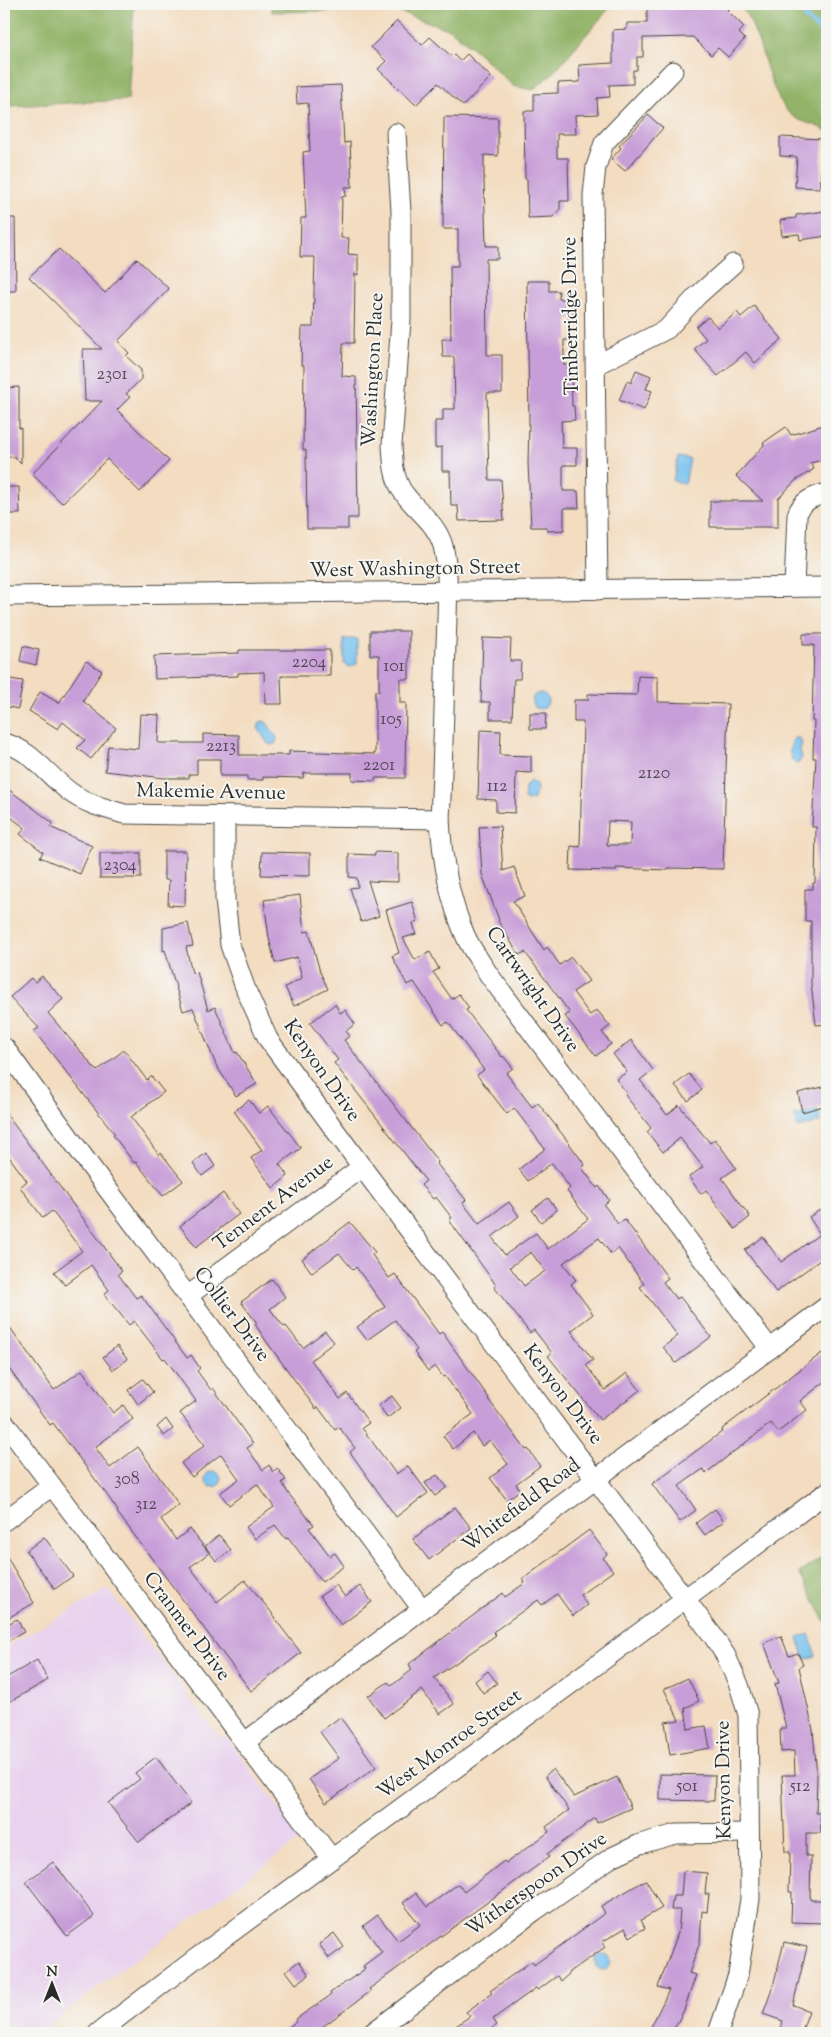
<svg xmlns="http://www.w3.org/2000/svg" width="831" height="2037" font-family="'Sorts Mill Goudy',serif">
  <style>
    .built { fill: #e8d2ee }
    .forest { fill: #92b367; stroke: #5e6f49 }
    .water { fill: #76c1ef; stroke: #50768d }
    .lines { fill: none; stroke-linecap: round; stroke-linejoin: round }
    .stream { stroke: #76c1ef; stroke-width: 4.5 }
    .building { fill: #c89ed8; fill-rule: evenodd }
    .minor-casing { stroke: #494641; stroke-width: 21 }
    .minor { stroke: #fff; stroke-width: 19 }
    .labels { text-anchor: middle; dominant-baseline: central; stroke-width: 4; stroke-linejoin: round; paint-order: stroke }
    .number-label { font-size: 18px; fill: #524856 }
    .street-label { font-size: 20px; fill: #2b2b2b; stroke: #f6f6f2 }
  </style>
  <rect width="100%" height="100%" fill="#f6f6f2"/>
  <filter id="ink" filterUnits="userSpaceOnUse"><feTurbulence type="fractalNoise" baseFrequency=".02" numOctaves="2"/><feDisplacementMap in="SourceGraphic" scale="10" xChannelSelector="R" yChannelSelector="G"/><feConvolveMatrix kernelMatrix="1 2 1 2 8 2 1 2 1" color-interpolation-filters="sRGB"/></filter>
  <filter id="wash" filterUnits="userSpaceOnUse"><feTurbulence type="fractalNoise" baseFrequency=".0096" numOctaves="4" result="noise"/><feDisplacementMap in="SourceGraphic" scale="20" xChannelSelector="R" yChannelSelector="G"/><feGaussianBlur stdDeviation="1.12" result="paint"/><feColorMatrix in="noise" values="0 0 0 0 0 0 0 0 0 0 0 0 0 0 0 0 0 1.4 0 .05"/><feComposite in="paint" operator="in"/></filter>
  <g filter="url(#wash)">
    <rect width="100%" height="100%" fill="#f3dcbf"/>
    <path class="built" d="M108 1589 219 1737H227L301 1839 99 1986 39 2033H4V1648Z"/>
    <g class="forest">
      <path d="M10 4H134L128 100 10 106Z"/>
      <path d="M271 4H613L552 74 533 90 513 86 483 57 451 30 394 10 272 12Z"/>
      <path d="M740 4H815L824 10 827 4V132C814 121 797 125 785 108 768 84 765 54 753 28 750 19 744 12 740 4Z"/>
      <path d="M827 1554V1624L799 1573Z"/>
    </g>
    <g class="water">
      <path d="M678 457 690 459 685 484 673 481Z"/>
      <path d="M344 639H357V664L350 667 344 664Z"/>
      <circle cx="540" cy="701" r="8"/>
      <path d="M264 721 267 723 277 738 276 743 272 745 268 744 258 728 260 722Z"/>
      <path d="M795 738H799L802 743 800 750 802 757 799 763 796 764C788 758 788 745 795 738Z"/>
      <path d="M530 781 536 785 537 791 532 800 528 801 524 799 525 787Z"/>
      <path d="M818 1110 821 1122 798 1128 794 1116Z"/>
      <circle cx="213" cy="1479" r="8"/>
      <path d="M809 1634 816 1656 805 1659 798 1638Z"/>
      <circle cx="603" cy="1962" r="8"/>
    </g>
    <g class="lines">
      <path class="stream" d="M803 4 805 17 827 37"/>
    </g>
    <g id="blocks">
      <g class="building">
        <path d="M647 4H734L727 10 744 27 739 33 745 39 728 57 718 48 711 55 693 37 643 38V57H637V70H633V84L609 85 610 97 597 98 598 114 575 115 576 134H557V158H568L569 201H560V209L553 217 528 218 527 179H525L524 111H534V94L558 93V83L580 82 579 65 613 63V30L627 29V23H647Z"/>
        <path d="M397 21 422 45 430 37 451 56 453 54 460 61 467 54 491 77 463 106 438 83 416 105 378 69 386 61 371 47Z"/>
        <path d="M341 85 344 143 350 142 352 187H345L346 196 342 197 341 238H349L348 254 358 255V275L355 274 354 343H343L342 376 356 377 358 518H348V529H307L306 450H303L304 365H301L302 327H313L315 257H300L301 218H306L303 152 310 151 308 103 297 104 296 87Z"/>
        <path d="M648 115 663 128 625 171 611 159 621 148 619 146Z"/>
        <path d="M444 117 498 118V156L484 155V181L486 246H498V259H486L487 355H502V393H487L489 480H501L504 520 459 521 458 506H451L450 471H442V447L435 448V421H443V409H455L454 357H443L442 339H451L450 266H458V229H443Z"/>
        <path d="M780 137 823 139 820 188 795 187 797 157 780 156Z"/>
        <path d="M826 211 827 236 800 240 799 234 782 236 780 220 796 218V215Z"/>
        <path d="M4 218H15L16 291H4Z"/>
        <path d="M59 249 105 293 137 259 169 289 118 341 129 353 126 356 141 370V379L126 394 130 397 117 410 169 461 140 492 107 459 62 503 32 474 102 401H85L83 349H102L29 277Z"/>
        <path d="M527 281H549V291H559V299H573V318H568V340H564V365H571L572 406H574L575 420 561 421 562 448H577V465H563V491H578L579 508H564V530L547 531V527H531L528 463 529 421Z"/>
        <path d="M754 306 782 339 755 363 746 352 718 376 694 349 706 339 696 327 708 317 718 328 737 312 741 317Z"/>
        <path d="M636 370 651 376 646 389 652 391 644 410 619 400 627 381 631 383Z"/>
        <path d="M19 387V428H21V463L15 457H4V388Z"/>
        <path d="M827 424V459L810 463 814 469 795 481 778 499V527H710V501H763L736 476 764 445 763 443 786 427 791 435Z"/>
        <path d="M4 487H19L20 514H4Z"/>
        <path d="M370 631H409V679H400V703H406L405 778H375V781L352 780V773H304L303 778 263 777V780H247V776H220V759H197V774H189V778H164L105 771 108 746 138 749 140 714 159 715 158 743H203V734L239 735V755H289V751L375 754V691H379V655H370Z"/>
        <path d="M803 634H827V1024L816 1025 811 984V921H805V889H813V883H815L816 827H812L816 758H813L814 721H812L814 645H803Z"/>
        <path d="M483 638 511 639 510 661H521L520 679H514L512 719H490V702H481Z"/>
        <path d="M23 646 39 650 36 665 20 661Z"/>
        <path d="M239 650H330V676H281L282 704H265L264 672 238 673V676L155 679 154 656 239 653Z"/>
        <path d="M86 661 102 671 83 701 116 728 91 759 77 748 85 740 63 722 58 729 29 711 40 692 59 703Z"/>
        <path d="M638 676 658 677V702L728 704 723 869 667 868V870L616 868V871L570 870 571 846 580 847 583 722H574V700H588V694L637 695ZM608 821 631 822 630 845H607Z"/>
        <path d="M4 678 23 681 18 709 4 706Z"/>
        <path d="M530 713H546L545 729H530Z"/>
        <path d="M480 730 501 731 500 755 531 756V773L516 772 515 813 496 812V800L478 799Z"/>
        <path d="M4 786 53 823 50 827 92 846 80 874 40 857 43 852 20 834 25 828 4 812Z"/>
        <path d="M500 826 503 871 514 867 525 896 513 901 544 950 547 947 560 965 571 957 589 981 573 992 590 1015 597 1010 610 1026 602 1032 611 1044 596 1056 565 1016 570 1013 525 952 519 955 498 921 499 920 482 874 479 827Z"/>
        <path d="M164 851H186L185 906 168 905 169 880H164Z"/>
        <path d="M262 852 310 853V876L261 875Z"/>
        <path d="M375 852 398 853V882L368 881 379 916 361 922 350 888 358 887 357 878 349 877V854L375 855Z"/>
        <rect x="100" y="853" width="41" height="25"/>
        <path d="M300 895 304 932 309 931 320 972 328 989 294 1006 285 987 302 978 297 957 275 963 269 938 264 900Z"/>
        <path d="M412 902 418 922 413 923 416 934 403 938 415 960 430 952 439 969 433 972 452 999 459 994 469 1008 466 1010 502 1057 503 1056 513 1068 506 1073 532 1107 538 1103 566 1139 585 1165 582 1168 597 1188 599 1186 609 1200 604 1205 618 1224 625 1220 668 1278 663 1282 676 1299 680 1297 711 1337 676 1363 663 1347 678 1336 640 1287 644 1284 618 1248 611 1254 599 1238 563 1263 576 1280 571 1284 593 1314 571 1331 593 1360 586 1365 605 1390 627 1373 640 1390 600 1420 548 1356 552 1353 534 1330 530 1333 494 1287 496 1285 449 1220 452 1218 436 1197 433 1199 421 1185 426 1181 334 1063 338 1060 310 1023 335 1004 340 1013 345 1010 355 1024 346 1031 350 1036 344 1040 438 1162 437 1164 466 1200 463 1203 479 1224 509 1202 519 1216 492 1237 505 1255 536 1233 548 1249 588 1219 567 1191 570 1188 552 1163 528 1181 519 1169 545 1149 514 1108 507 1114 477 1075 484 1070 448 1022 443 1025 414 982 407 985 392 956 399 953 386 910ZM531 1252 545 1271 524 1286 510 1267Z"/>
        <path d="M188 923 193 946 186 947 192 973 197 972 208 1010 215 1007 235 1053 237 1052 257 1084 236 1096 216 1065 193 1008 183 1011 165 950 163 951V928Z"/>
        <path d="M42 976 63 999 48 1013 97 1071 124 1050 147 1080 151 1076 164 1092 131 1117 159 1155 161 1153 183 1181 163 1196 136 1162 134 1163 113 1135 115 1134 34 1031 39 1028 10 997 31 978 35 982Z"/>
        <path d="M631 1040 653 1070 640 1080 667 1115 679 1105 710 1143 715 1139 736 1168 722 1178 750 1217 735 1229 706 1190 701 1194 689 1177 703 1167 680 1138 663 1152 647 1132 651 1128 625 1095 627 1094 616 1079 627 1072 613 1054Z"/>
        <path d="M689 1074 702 1090 688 1101 675 1085Z"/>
        <path d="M827 1086V1105L802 1112 798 1093Z"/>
        <path d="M249 1100 259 1113 268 1106 301 1148 279 1164 288 1176 273 1188 251 1158 262 1150 234 1111Z"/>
        <path d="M4 1111 122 1271 118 1274 136 1298 141 1295 187 1358 191 1355 200 1368 197 1371 211 1390 213 1388 253 1444 247 1448 263 1470 269 1465 273 1472 277 1468 286 1480 282 1482 288 1493 314 1525 309 1528 330 1556 335 1553 344 1566 322 1582 288 1537 286 1539 275 1525 255 1539 246 1527 274 1507 257 1484 229 1505 220 1493 239 1479 221 1454 192 1477 181 1463 205 1445 180 1413 196 1401 165 1358 163 1359 134 1321 129 1325 104 1294 109 1290 91 1265 65 1285 54 1272 82 1251 52 1211 43 1218 20 1187 27 1181 4 1150Z"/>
        <path d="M206 1153 215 1166 202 1176 193 1163Z"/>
        <path d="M223 1193 239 1214 196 1247 180 1226Z"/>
        <path d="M548 1198 557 1210 541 1222 532 1210Z"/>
        <path d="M820 1210 827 1221V1255L776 1292 745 1250 763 1237 781 1262 820 1234 809 1217Z"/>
        <path d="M350 1222 375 1252 372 1255 389 1278 395 1274 439 1334 442 1332 489 1398 488 1399 526 1450 528 1449 540 1466 516 1484 520 1490 507 1500 490 1478 508 1464 490 1440 482 1446 473 1433 453 1449 443 1436 473 1414 445 1376 443 1377 435 1366 428 1371 414 1352 417 1350 395 1320 367 1340 357 1327 385 1307 356 1267 353 1270 339 1253 312 1273 302 1259Z"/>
        <path d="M272 1279 285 1297 270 1309 284 1327 286 1326 303 1348 325 1331 334 1342 311 1360 340 1399 347 1393 369 1423 362 1428 396 1474 408 1466 428 1493 396 1517 350 1452 355 1448 339 1427 335 1430 318 1407 316 1409 266 1341 255 1324 257 1323 241 1302Z"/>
        <path d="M4 1319 54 1390 82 1370 113 1413 123 1405 133 1419 95 1447 110 1468 138 1447 179 1505 161 1519 176 1540 190 1529 209 1553 190 1567 217 1602 245 1580 276 1618 275 1619 301 1653 251 1691 117 1512 118 1511 107 1495 53 1423 50 1425 4 1362Z"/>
        <path d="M117 1346 127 1359 113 1370 103 1357Z"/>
        <path d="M822 1353 827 1360V1380L800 1401 807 1410 778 1432 771 1423 706 1473 703 1469 679 1486 696 1510 680 1522 652 1484 723 1431 722 1429Z"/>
        <path d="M143 1379 153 1392 138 1404 128 1390Z"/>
        <path d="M392 1396 401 1408 387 1418 379 1405Z"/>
        <path d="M166 1419 173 1429 164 1436 157 1427Z"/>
        <path d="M437 1475 447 1487 435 1496 425 1483Z"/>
        <path d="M455 1507 471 1528 429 1560 413 1539Z"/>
        <path d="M715 1509 724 1521 705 1535 696 1523Z"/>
        <path d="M589 1530 607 1554 603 1558 613 1571 580 1595 587 1605 573 1616 557 1594 542 1605 538 1600 493 1632 496 1635 434 1678 454 1704 440 1714 422 1690 384 1718 368 1696 388 1682 391 1686 412 1670 409 1664 503 1593 505 1597 525 1583 523 1579Z"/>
        <path d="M219 1535 231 1550 216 1561 205 1546Z"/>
        <path d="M44 1537 73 1576 55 1589 26 1551Z"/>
        <path d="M4 1552 34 1603 8 1618 4 1611Z"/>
        <path d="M336 1585 345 1597 360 1586 372 1602 341 1625 320 1596Z"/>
        <path d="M17 1619 24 1632 4 1643V1626Z"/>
        <path d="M781 1636 789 1656 798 1653 803 1665 799 1667 813 1730 817 1776 816 1813H820L821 1833H806V1856H811L810 1900H824L823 1923 791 1922 792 1892H789L790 1852H785L782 1775H795L794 1751 781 1752 780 1728H786L775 1684 779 1683 764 1643Z"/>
        <path d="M37 1660 48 1680 4 1705V1679Z"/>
        <path d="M488 1671 497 1683 483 1693 475 1681Z"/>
        <path d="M688 1678 699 1701 685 1708 688 1729 706 1726 710 1748 670 1755 665 1722 679 1720 664 1689Z"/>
        <path d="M340 1717 376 1767 326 1803 309 1779 339 1758 320 1732Z"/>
        <path d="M156 1757 191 1803 139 1842 108 1803 140 1779 135 1773Z"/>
        <path d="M553 1769 574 1797 617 1777 631 1808 597 1823 595 1818 547 1854 549 1857 369 1989 371 1991 314 2033H280L297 2021 296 2019 331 1995 330 1993 365 1969 363 1966 382 1952 363 1926 378 1915 398 1941 420 1925 403 1903 416 1893 427 1907 458 1884 464 1892 504 1861 506 1863 549 1832 546 1827 569 1810 545 1776Z"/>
        <path d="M660 1774 715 1775 714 1801 660 1800Z"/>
        <path d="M53 1862 94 1916 67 1936 26 1882Z"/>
        <path d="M683 1871 707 1873 705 1894H709L707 1912 702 1911 700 1942 689 1973 696 1975 684 2010 672 2033H648L669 1990 658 1987 678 1933 680 1910H671L673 1896H681Z"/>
        <path d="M646 1880 662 1908 641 1920 645 1928 630 1937 625 1928 602 1942 605 1947 570 1972V1973L561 1981 557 1976 538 1990 536 1988 493 2019 497 2025 485 2033H446L470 2016 466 2012 492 1993 490 1991 532 1961 534 1965 605 1913 601 1906Z"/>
        <path d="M334 1933 344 1947 329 1958 319 1944Z"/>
        <path d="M784 1942 807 1947 793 2005 809 2011 801 2033H779L783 2021 763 2014 773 1986Z"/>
        <path d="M299 1961 309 1975 296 1984 286 1971Z"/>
      </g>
    </g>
  </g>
  <g filter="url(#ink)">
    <use href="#blocks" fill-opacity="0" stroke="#494641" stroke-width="1"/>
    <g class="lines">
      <defs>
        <g id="minor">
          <path d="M396 133 401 211V320L392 445C393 460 393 475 401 489 414 510 436 521 443 546 450 571 447 618 446 644 444 703 443 761 440 819 442 860 449 898 465 935 471 949 481 962 489 975L770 1349"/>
          <path d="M596 365 667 329 697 296 733 264"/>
          <path d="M794 587 797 515C802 500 813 497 827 493"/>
          <path d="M598 590 593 195 596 167 604 143 673 71"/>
          <path d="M4 596 827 587"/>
          <path d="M4 743C32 750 47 775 70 792 86 804 105 808 124 814L440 819"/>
          <path d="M225 816V899L230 945 246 990 268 1039 362 1167 713 1636 726 1656 739 1685 748 1715 749 1786 750 1899 738 1975 718 2033"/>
          <path d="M4 1047 91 1167 422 1609"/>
          <path d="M189 1295 362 1167"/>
          <path d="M4 1422 332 1859"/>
          <path d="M4 1521 52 1486"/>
          <path d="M245 1742 827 1306"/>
          <path d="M98 2033 195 1959 602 1661 827 1492"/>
          <path d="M372 2033 533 1912 612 1857 640 1844 676 1834 749 1833"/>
        </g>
      </defs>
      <use href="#minor" class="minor-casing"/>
      <use href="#minor" class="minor"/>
    </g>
  </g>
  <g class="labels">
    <g class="number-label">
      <text x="112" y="375">2301</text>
      <text x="309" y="663">2204</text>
      <text x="394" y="667">101</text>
      <text x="391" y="720">105</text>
      <text x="221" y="747">2213</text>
      <text x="379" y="766">2201</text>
      <text x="654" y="774">2120</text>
      <text x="497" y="787">112</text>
      <text x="120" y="866">2304</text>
      <text x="127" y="1480">308</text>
      <text x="146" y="1505">312</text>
      <text x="687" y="1787">501</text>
      <text x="800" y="1787">512</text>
    </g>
    <g class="street-label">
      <text transform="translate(572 316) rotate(-91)">Timberridge Drive</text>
      <text transform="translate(374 370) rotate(-87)">Washington Place</text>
      <text transform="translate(415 570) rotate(-1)">West Washington Street</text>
      <text transform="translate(211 793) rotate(1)">Makemie Avenue</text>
      <text transform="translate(532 990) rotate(55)">Cartwright Drive</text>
      <text transform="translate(321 1071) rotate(55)">Kenyon Drive</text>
      <text transform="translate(274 1204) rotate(-37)">Tennent Avenue</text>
      <text transform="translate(231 1315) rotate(53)">Collier Drive</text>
      <text transform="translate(562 1395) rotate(53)">Kenyon Drive</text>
      <text transform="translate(522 1506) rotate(-37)">Whitefield Road</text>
      <text transform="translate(186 1627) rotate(53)">Cranmer Drive</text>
      <text transform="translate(450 1745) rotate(-36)">West Monroe Street</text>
      <text transform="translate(725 1780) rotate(-91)">Kenyon Drive</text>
      <text transform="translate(537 1885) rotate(-35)">Witherspoon Drive</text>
    </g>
  </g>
  <rect width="831" height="2037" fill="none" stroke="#f6f6f2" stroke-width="20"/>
  <g transform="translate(52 1984)" stroke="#f6f6f2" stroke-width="4" paint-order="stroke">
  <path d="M0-4L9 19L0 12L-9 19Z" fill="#2b2b2b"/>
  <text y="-8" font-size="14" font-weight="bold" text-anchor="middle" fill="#2b2b2b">N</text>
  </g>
</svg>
